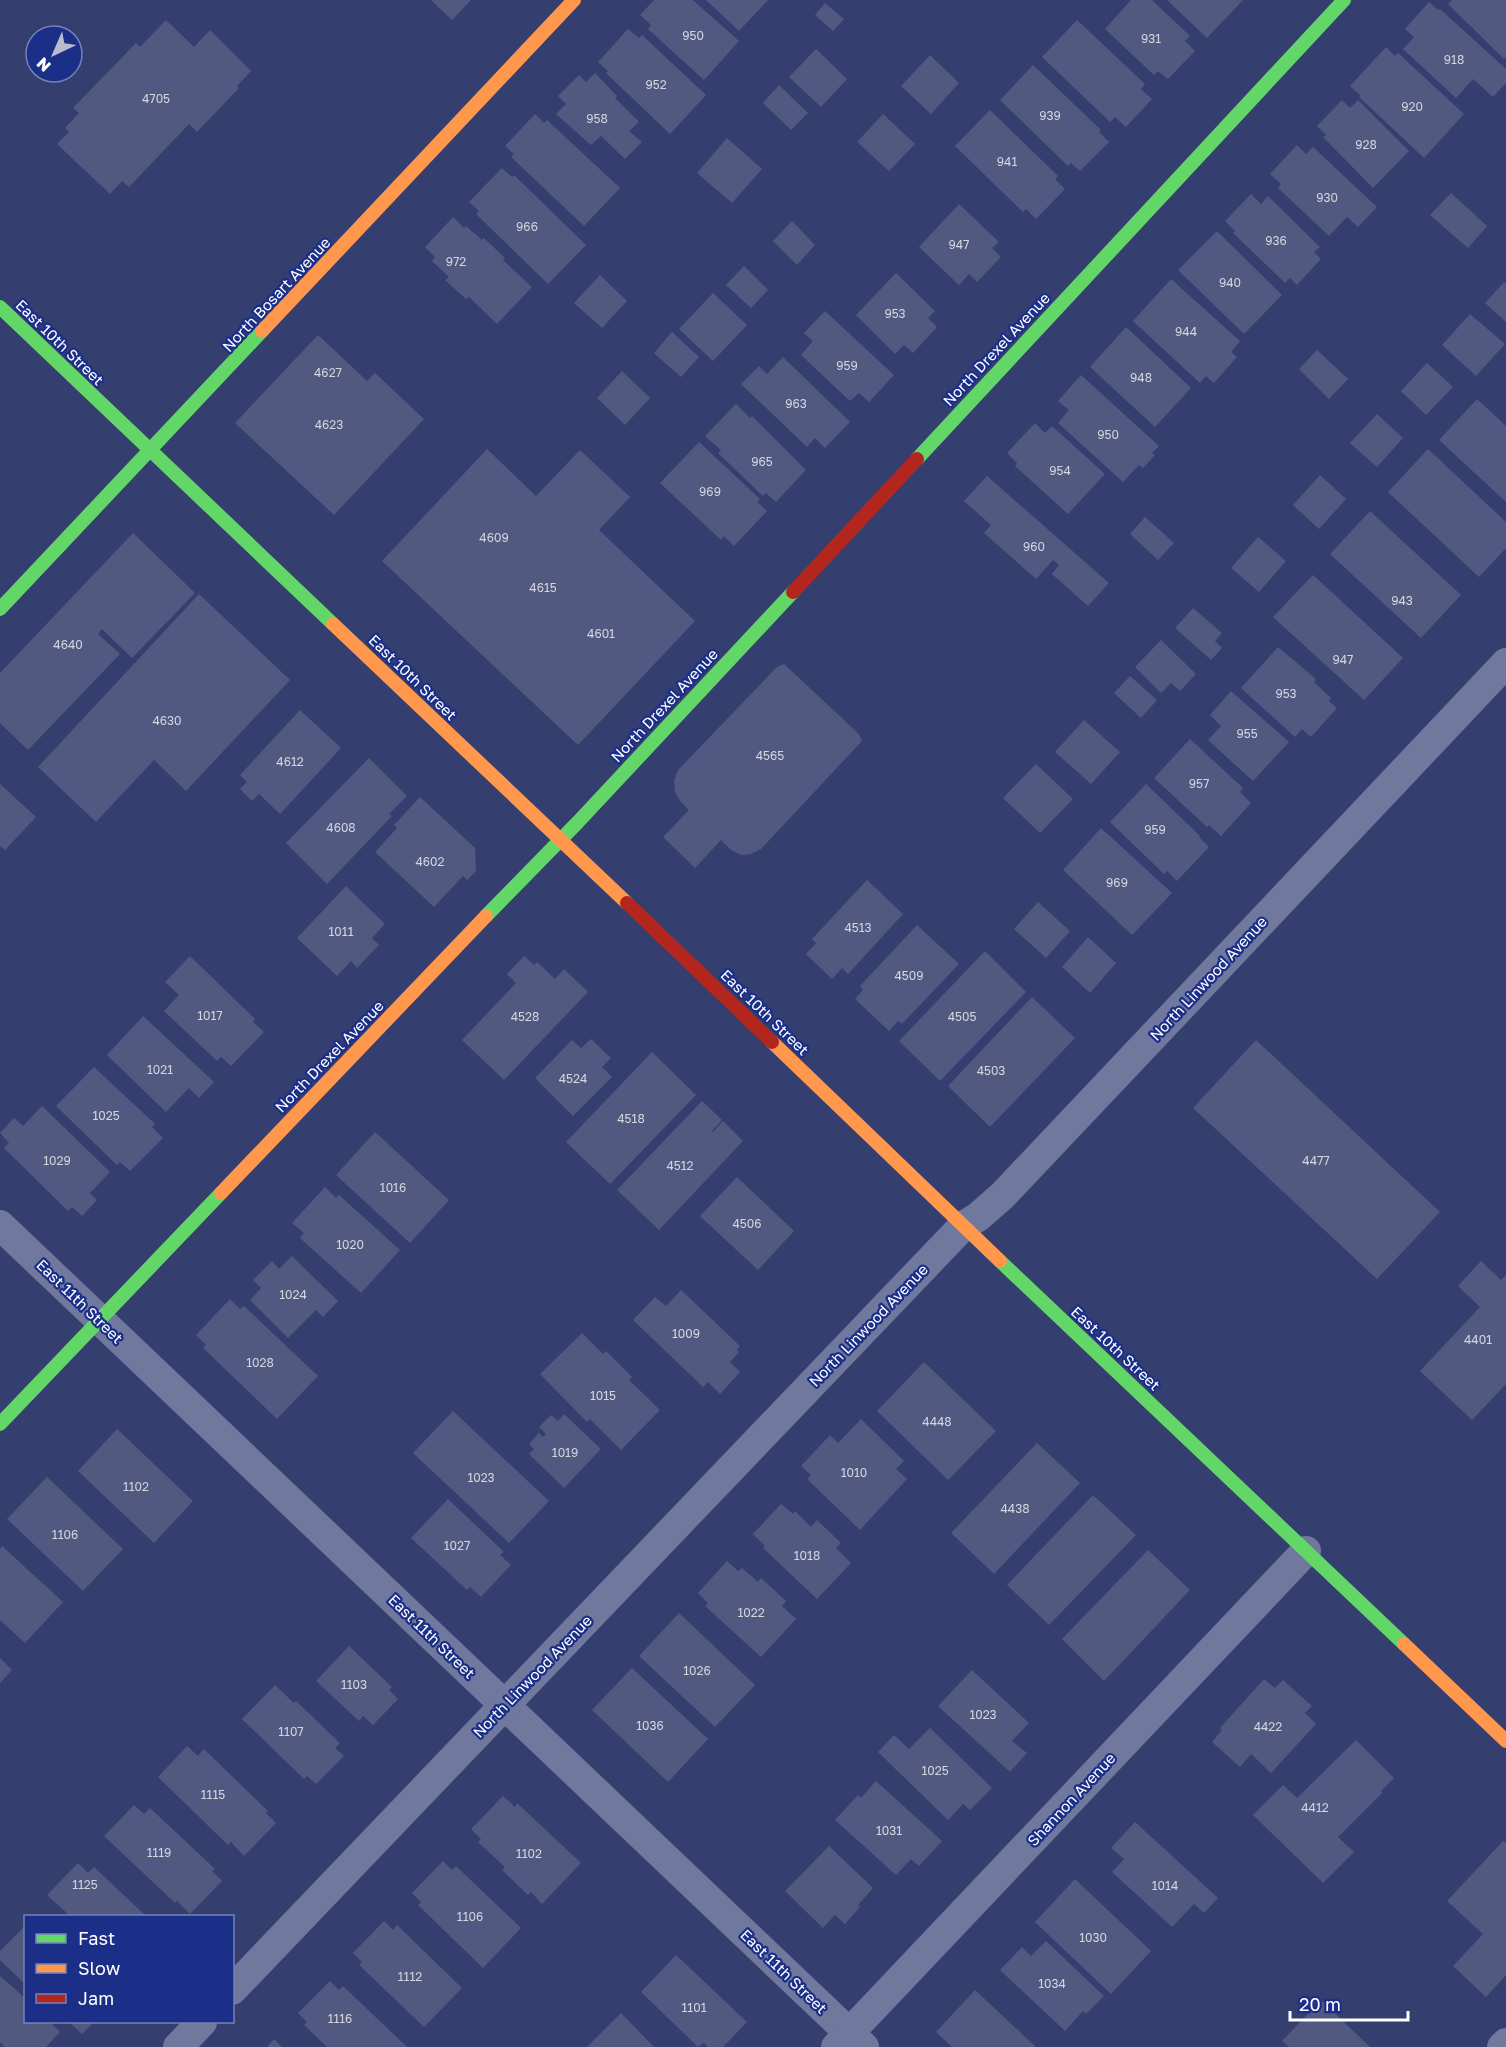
<svg xmlns="http://www.w3.org/2000/svg" width="1506" height="2047" font-family="'Golos Text',sans-serif">
  <style>
    .building { fill: #515980 }
    .lines { fill: none; stroke-linecap: round; stroke-linejoin: round }
    .street { stroke: #70789d; stroke-width: 30 }
    .fast { stroke: #63d668; stroke-width: 14 }
    .slow { stroke: #ff974d; stroke-width: 14 }
    .jam { stroke: #b3261e; stroke-width: 14 }
    .labels { text-anchor: middle; dominant-baseline: central; stroke-width: 4.5; stroke-linejoin: round; paint-order: stroke }
    .number-label { font-size: 12px; fill: #d4d6df }
    .street-label { font-size: 15px; fill: #fff; stroke: #1b2f89 }
  </style>
  <rect width="100%" height="100%" fill="#343f70"/>
  <g class="building">
    <path d="M431 0H471L452 20Z"/>
    <path d="M654 0H693L739 41 704 80 648 29 651 25 640 15Z"/>
    <path d="M706 0H768L739 31Z"/>
    <path d="M1131 0H1152L1190 36 1185 41 1195 51 1168 79 1158 71 1154 75 1105 29Z"/>
    <path d="M1167 0H1243L1207 38Z"/>
    <path d="M1452 0H1506V57L1504 59 1448 4Z"/>
    <path d="M1429 2 1438 10 1440 9 1506 69V83L1493 97 1473 79 1456 98 1403 49 1414 37 1405 29Z"/>
    <path d="M825 3 844 19 833 31 815 15Z"/>
    <path d="M166 20 194 47 210 30 251 71 237 86 239 88 197 132 189 124 129 187 122 181 110 194 57 144 69 132 65 128 79 113 73 108 136 43 140 47Z"/>
    <path d="M1077 20 1145 84 1141 89 1152 99 1126 127 1115 117 1110 122 1042 57Z"/>
    <path d="M628 29 639 38 642 35 706 95 670 134 606 73 608 71 598 62Z"/>
    <path d="M1386 47 1395 56 1398 53 1464 114 1424 158 1359 97 1361 96 1350 86Z"/>
    <path d="M816 49 847 79 821 107 789 77Z"/>
    <path d="M930 55 959 83 931 114 901 86Z"/>
    <path d="M1033 65 1101 130 1099 132 1109 142 1080 171 1071 163 1068 166 1000 100Z"/>
    <path d="M595 73 617 96 615 98 639 122 629 131 642 142 625 159 601 136 591 145 556 114 566 104 558 96 579 75 586 82Z"/>
    <path d="M779 85 808 113 791 130 763 103Z"/>
    <path d="M1342 100 1350 108 1358 100 1409 151 1373 188 1323 137 1326 135 1317 126Z"/>
    <path d="M990 110 1058 176 1055 179 1065 189 1036 219 1026 209 1023 212 955 146Z"/>
    <path d="M535 114 544 123 547 120 620 188 584 226 511 157 514 154 505 146Z"/>
    <path d="M883 114 915 144 889 171 857 142Z"/>
    <path d="M727 138 762 169 732 203 697 173Z"/>
    <path d="M1297 145 1306 154 1313 147 1377 207 1358 227 1347 217 1329 236 1278 188 1281 184 1270 174Z"/>
    <path d="M502 168 512 177 514 175 586 245 548 284 476 214 479 211 469 202Z"/>
    <path d="M1451 193 1487 226 1468 248 1430 215Z"/>
    <path d="M1251 194 1261 204 1268 196 1320 247 1314 252 1321 259 1297 285 1290 278 1285 283 1233 233 1235 231 1225 221Z"/>
    <path d="M959 204 999 242 992 248 1001 257 977 282 969 274 959 285 919 247Z"/>
    <path d="M453 217 464 228 466 226 482 240 484 238 505 258 503 260 532 287 497 324 469 297 466 299 445 280 449 277 432 261 435 257 425 247Z"/>
    <path d="M792 221 815 245 797 265 773 241Z"/>
    <path d="M1217 231 1282 295 1244 334 1178 270Z"/>
    <path d="M744 266 768 290 751 308 726 285Z"/>
    <path d="M896 273 935 311 928 318 937 327 913 353 904 345 895 354 856 315Z"/>
    <path d="M600 275 627 301 602 328 574 303Z"/>
    <path d="M1171 279 1240 341 1231 352 1237 357 1214 383 1206 376 1200 383 1133 321Z"/>
    <path d="M1504 282 1506 284V322L1485 303Z"/>
    <path d="M713 293 747 325 713 361 679 329Z"/>
    <path d="M825 311 894 375 869 402 859 393 850 401 801 355 813 341 804 333Z"/>
    <path d="M1470 314 1505 344 1476 376 1442 345Z"/>
    <path d="M1126 327 1191 388 1155 427 1090 367Z"/>
    <path d="M672 332 699 357 681 377 654 353Z"/>
    <path d="M318 335 367 381 375 373 424 419 334 515 235 423Z"/>
    <path d="M1317 350 1348 379 1329 399 1299 369Z"/>
    <path d="M783 357 850 422 825 448 815 438 807 447 741 384 759 366 767 374Z"/>
    <path d="M1427 363 1453 387 1426 415 1401 391Z"/>
    <path d="M622 371 650 398 625 425 597 398Z"/>
    <path d="M1081 375 1159 446 1152 453 1155 455 1143 468 1139 465 1123 482 1058 423 1069 410 1058 401Z"/>
    <path d="M1477 399 1506 426V502L1439 440Z"/>
    <path d="M736 404 750 418 752 416 806 470 776 502 766 493 763 496 718 453 721 450 705 436Z"/>
    <path d="M1377 414 1403 438 1377 467 1350 443Z"/>
    <path d="M1035 423 1045 433 1052 426 1105 474 1068 514 1015 466 1017 463 1007 453Z"/>
    <path d="M699 442 760 499 757 502 767 511 734 546 724 536 721 540 660 483Z"/>
    <path d="M487 449 536 496 580 450 630 497 599 530 695 621 578 745 382 561Z"/>
    <path d="M1428 449 1506 522V548L1479 577 1388 492Z"/>
    <path d="M1320 475 1346 499 1319 529 1293 505Z"/>
    <path d="M987 476 1109 583 1088 606 1052 574 1059 565 1053 560 1036 579 984 533 991 525 964 501Z"/>
    <path d="M1370 511 1461 595 1421 638 1330 554Z"/>
    <path d="M1145 517 1174 543 1158 560 1130 534Z"/>
    <path d="M133 533 195 593 132 658 102 629 98 634 120 654 28 750 0 723V673Z"/>
    <path d="M1258 537 1286 561 1259 592 1231 568Z"/>
    <path d="M1313 575 1403 658 1364 700 1273 617Z"/>
    <path d="M199 594 290 680 186 791 154 760 96 822 38 767Z"/>
    <path d="M1193 608 1222 633 1215 641 1222 648 1211 660 1175 628Z"/>
    <path d="M1161 640 1196 674 1180 691 1171 683 1161 693 1135 667Z"/>
    <path d="M1278 647 1316 679 1314 682 1331 698 1329 701 1337 708 1311 737 1302 729 1295 737 1241 688Z"/>
    <path d="M784 664 859 734 862 741 761 849 751 854 741 855 731 850 721 840 695 868 663 837 689 810 680 801 675 792 674 780 678 770 777 667Z"/>
    <path d="M1130 676 1157 700 1141 718 1114 693Z"/>
    <path d="M1231 691 1289 742 1253 781 1208 740 1221 726 1210 715Z"/>
    <path d="M300 710 341 748 280 814 259 794 252 801 240 789 247 782 240 775Z"/>
    <path d="M1084 720 1120 752 1091 784 1055 752Z"/>
    <path d="M1190 739 1243 788 1240 792 1251 803 1221 836 1209 825 1207 827 1154 778Z"/>
    <path d="M369 758 407 796 389 814 392 816 327 884 286 843Z"/>
    <path d="M1036 764 1073 799 1040 833 1003 798Z"/>
    <path d="M0 784 36 817 5 850 0 846Z"/>
    <path d="M1146 784 1200 836 1199 837 1209 847 1177 881 1167 871 1164 874 1110 822Z"/>
    <path d="M420 797 475 848 476 871 467 880 463 876 434 907 375 852 397 828 394 825Z"/>
    <path d="M1101 828 1172 893 1132 935 1063 870Z"/>
    <path d="M867 880 903 914 848 974 842 968 832 979 806 954 816 943 812 939Z"/>
    <path d="M346 886 385 924 372 938 379 945 357 968 351 961 337 976 297 938Z"/>
    <path d="M1038 902 1070 931 1046 958 1014 929Z"/>
    <path d="M917 925 959 964 902 1024 898 1021 889 1031 855 999 863 990 860 986Z"/>
    <path d="M1088 937 1116 963 1090 993 1062 967Z"/>
    <path d="M985 951 1026 992 940 1081 899 1041Z"/>
    <path d="M190 956 255 1019 253 1022 264 1032 231 1066 221 1057 217 1061 164 1011 179 995 165 982Z"/>
    <path d="M524 956 534 965 537 962 555 979 564 969 588 992 504 1080 462 1040 516 983 507 974Z"/>
    <path d="M1032 997 1075 1038 990 1127 948 1086Z"/>
    <path d="M143 1016 214 1082 199 1098 189 1088 166 1112 107 1055Z"/>
    <path d="M591 1039 611 1058 602 1067 612 1077 573 1116 535 1078 572 1040 581 1048Z"/>
    <path d="M1256 1040 1440 1212 1377 1279 1193 1108Z"/>
    <path d="M652 1052 696 1095 610 1184 566 1142Z"/>
    <path d="M94 1067 155 1124 152 1127 163 1138 130 1171 120 1162 117 1165 56 1106Z"/>
    <path d="M702 1101 722 1120 712 1131 713 1132 723 1121 743 1141 659 1230 617 1190Z"/>
    <path d="M42 1106 110 1172 90 1193 97 1200 82 1216 72 1207 68 1211 4 1148 9 1143 0 1133 14 1118 23 1126Z"/>
    <path d="M375 1132 449 1200 410 1243 336 1175Z"/>
    <path d="M737 1177 794 1231 758 1270 700 1216Z"/>
    <path d="M325 1187 336 1198 339 1195 400 1250 361 1293 300 1238 304 1233 292 1223Z"/>
    <path d="M292 1256 338 1301 323 1317 316 1310 288 1338 250 1300 261 1288 253 1280 272 1261 279 1269Z"/>
    <path d="M1481 1261 1501 1280 1506 1275V1384L1472 1420 1420 1371 1480 1307 1458 1286Z"/>
    <path d="M681 1290 740 1346 737 1349 739 1352 730 1362 740 1372 720 1394 708 1382 703 1387 633 1320 655 1297 666 1306Z"/>
    <path d="M230 1299 240 1309 244 1306 318 1376 277 1419 203 1348 206 1345 196 1335Z"/>
    <path d="M582 1333 603 1354 606 1351 632 1377 629 1380 660 1410 621 1450 590 1419 587 1422 540 1374Z"/>
    <path d="M924 1362 996 1431 948 1480 877 1411Z"/>
    <path d="M453 1411 549 1501 509 1543 413 1453Z"/>
    <path d="M564 1414 601 1449 564 1488 529 1454 534 1449 529 1444 539 1433 543 1437 546 1434 539 1427 551 1415 558 1421Z"/>
    <path d="M861 1419 904 1461 896 1469 907 1479 860 1530 807 1479 811 1475 801 1466 830 1435 838 1443Z"/>
    <path d="M117 1429 193 1501 154 1543 78 1471Z"/>
    <path d="M1037 1443 1080 1483 994 1574 951 1533Z"/>
    <path d="M47 1477 123 1549 83 1591 7 1519Z"/>
    <path d="M1093 1495 1136 1535 1049 1625 1007 1585Z"/>
    <path d="M448 1499 504 1552 500 1555 511 1565 481 1597 470 1587 467 1590 411 1538Z"/>
    <path d="M781 1504 793 1514 795 1511 811 1527 817 1520 841 1543 836 1548 851 1563 817 1599 763 1548 765 1546 753 1534Z"/>
    <path d="M2 1546 63 1602 25 1643 0 1620V1549Z"/>
    <path d="M1148 1550 1190 1590 1104 1681 1062 1639Z"/>
    <path d="M727 1561 738 1571 742 1568 758 1582 761 1578 786 1601 782 1606 796 1619 761 1657 705 1606 708 1603 698 1593Z"/>
    <path d="M679 1613 755 1685 715 1727 639 1656Z"/>
    <path d="M349 1646 392 1687 389 1690 398 1699 373 1725 363 1716 359 1721 316 1681Z"/>
    <path d="M0 1658 12 1670 0 1683Z"/>
    <path d="M632 1668 708 1739 668 1782 592 1710Z"/>
    <path d="M972 1670 1029 1723 1012 1741 1027 1753 1010 1772 938 1706Z"/>
    <path d="M1264 1679 1275 1688 1283 1680 1312 1706 1305 1713 1316 1724 1271 1773 1251 1754 1240 1767 1212 1742 1222 1730 1220 1728Z"/>
    <path d="M275 1685 294 1703 296 1701 340 1743 335 1748 344 1756 316 1784 307 1776 304 1779 242 1719Z"/>
    <path d="M930 1728 992 1788 970 1810 963 1804 948 1820 878 1752 894 1735 909 1749Z"/>
    <path d="M1356 1740 1394 1778 1381 1791 1383 1792 1338 1837 1354 1852 1323 1883 1253 1815 1283 1785 1297 1798Z"/>
    <path d="M187 1746 198 1756 204 1749 268 1811 266 1813 276 1823 244 1856 231 1842 228 1845 158 1777Z"/>
    <path d="M876 1781 942 1841 919 1866 911 1859 896 1875 835 1820 858 1795 861 1798Z"/>
    <path d="M503 1796 515 1807 517 1803 581 1863 542 1904 531 1892 528 1895 502 1870 505 1867 478 1842 481 1839 471 1829Z"/>
    <path d="M134 1805 144 1814 150 1808 215 1869 212 1871 222 1881 190 1914 177 1901 175 1903 104 1836Z"/>
    <path d="M1135 1822 1218 1898 1204 1913 1194 1904 1172 1927 1112 1872 1124 1859 1111 1848Z"/>
    <path d="M1503 1841 1506 1843V1975L1486 1997 1453 1966 1483 1934 1447 1901Z"/>
    <path d="M829 1846 873 1888 858 1905 860 1907 845 1924 835 1915 823 1928 785 1891Z"/>
    <path d="M443 1861 452 1870 456 1866 521 1928 483 1968 418 1905 421 1902 412 1893Z"/>
    <path d="M78 1863 88 1873 94 1867 146 1916H70L47 1895Z"/>
    <path d="M1075 1879 1151 1951 1111 1994 1035 1922Z"/>
    <path d="M384 1921 393 1930 397 1925 462 1988 424 2027 359 1965 362 1962 353 1953Z"/>
    <path d="M26 1925V1985L0 1960V1951Z"/>
    <path d="M1046 1941 1104 1996 1086 2014 1083 2011 1065 2031 1000 1970 1022 1947 1031 1956Z"/>
    <path d="M676 1955 747 2022 723 2047H708L704 2043 698 2047 641 1992Z"/>
    <path d="M0 1976 26 1999V2022H50L60 2032 46 2047H5L0 2042Z"/>
    <path d="M330 1981 339 1990 343 1986 407 2047H327L304 2025 307 2022 298 2013Z"/>
    <path d="M975 1990 1036 2047H952L936 2032Z"/>
    <path d="M1321 2000 1370 2047H1289L1282 2041Z"/>
    <path d="M621 2013 654 2047H587Z"/>
    <path d="M69 2022H94L82 2034Z"/>
    <path d="M274 2039 282 2047H267Z"/>
  </g>
  <g class="lines">
    <g class="street">
      <path d="M0 1225 864 2047"/>
      <path d="M232 1990 963 1226 978 1217 1003 1195 1506 663"/>
      <path d="M178 2047 202 2022"/>
      <path d="M836 2047 1306 1551"/>
      <path d="M1502 2047 1506 2043"/>
    </g>
    <g class="fast">
      <path d="M0 307 333 624"/>
      <path d="M917 459 1344 0"/>
      <path d="M0 609 262 331"/>
      <path d="M486 916 578 822 793 592"/>
      <path d="M1000 1261 1404 1644"/>
      <path d="M0 1424 221 1193"/>
    </g>
    <g class="slow">
      <path d="M262 331 574 0"/>
      <path d="M333 624 627 903"/>
      <path d="M772 1042 1000 1261"/>
      <path d="M221 1193 486 916"/>
      <path d="M1404 1644 1506 1741"/>
    </g>
    <g class="jam">
      <path d="M793 592 917 459"/>
      <path d="M627 903 772 1042"/>
    </g>
  </g>
  <g class="labels">
    <g class="number-label">
      <text x="693" y="35">950</text>
      <text x="1151" y="38">931</text>
      <text x="1454" y="59">918</text>
      <text x="656" y="84">952</text>
      <text x="156" y="98">4705</text>
      <text x="1412" y="106">920</text>
      <text x="1050" y="115">939</text>
      <text x="597" y="118">958</text>
      <text x="1366" y="144">928</text>
      <text x="1007" y="161">941</text>
      <text x="1327" y="197">930</text>
      <text x="527" y="226">966</text>
      <text x="1276" y="240">936</text>
      <text x="959" y="244">947</text>
      <text x="456" y="261">972</text>
      <text x="1230" y="282">940</text>
      <text x="895" y="313">953</text>
      <text x="1186" y="331">944</text>
      <text x="847" y="365">959</text>
      <text x="328" y="372">4627</text>
      <text x="1141" y="377">948</text>
      <text x="796" y="403">963</text>
      <text x="329" y="424">4623</text>
      <text x="1108" y="434">950</text>
      <text x="762" y="461">965</text>
      <text x="1060" y="470">954</text>
      <text x="710" y="491">969</text>
      <text x="494" y="537">4609</text>
      <text x="1034" y="546">960</text>
      <text x="543" y="587">4615</text>
      <text x="1402" y="600">943</text>
      <text x="601" y="633">4601</text>
      <text x="68" y="644">4640</text>
      <text x="1343" y="659">947</text>
      <text x="1286" y="693">953</text>
      <text x="167" y="720">4630</text>
      <text x="1247" y="733">955</text>
      <text x="770" y="755">4565</text>
      <text x="290" y="761">4612</text>
      <text x="1199" y="783">957</text>
      <text x="341" y="827">4608</text>
      <text x="1155" y="829">959</text>
      <text x="430" y="861">4602</text>
      <text x="1117" y="882">969</text>
      <text x="858" y="927">4513</text>
      <text x="341" y="931">1011</text>
      <text x="909" y="975">4509</text>
      <text x="210" y="1015">1017</text>
      <text x="525" y="1016">4528</text>
      <text x="962" y="1016">4505</text>
      <text x="160" y="1069">1021</text>
      <text x="991" y="1070">4503</text>
      <text x="573" y="1078">4524</text>
      <text x="106" y="1115">1025</text>
      <text x="631" y="1118">4518</text>
      <text x="57" y="1160">1029</text>
      <text x="1316" y="1160">4477</text>
      <text x="680" y="1165">4512</text>
      <text x="393" y="1187">1016</text>
      <text x="747" y="1223">4506</text>
      <text x="350" y="1244">1020</text>
      <text x="293" y="1294">1024</text>
      <text x="686" y="1333">1009</text>
      <text x="1478" y="1339">4401</text>
      <text x="260" y="1362">1028</text>
      <text x="603" y="1395">1015</text>
      <text x="937" y="1421">4448</text>
      <text x="565" y="1452">1019</text>
      <text x="854" y="1472">1010</text>
      <text x="481" y="1477">1023</text>
      <text x="136" y="1486">1102</text>
      <text x="1015" y="1508">4438</text>
      <text x="65" y="1534">1106</text>
      <text x="457" y="1545">1027</text>
      <text x="807" y="1555">1018</text>
      <text x="751" y="1612">1022</text>
      <text x="697" y="1670">1026</text>
      <text x="354" y="1684">1103</text>
      <text x="983" y="1714">1023</text>
      <text x="650" y="1725">1036</text>
      <text x="1268" y="1726">4422</text>
      <text x="291" y="1731">1107</text>
      <text x="935" y="1770">1025</text>
      <text x="213" y="1794">1115</text>
      <text x="1315" y="1807">4412</text>
      <text x="889" y="1830">1031</text>
      <text x="159" y="1852">1119</text>
      <text x="529" y="1853">1102</text>
      <text x="85" y="1884">1125</text>
      <text x="1165" y="1885">1014</text>
      <text x="470" y="1916">1106</text>
      <text x="1093" y="1937">1030</text>
      <text x="410" y="1976">1112</text>
      <text x="1052" y="1983">1034</text>
      <text x="694" y="2007">1101</text>
      <text x="340" y="2018">1116</text>
    </g>
    <g class="street-label">
      <text transform="translate(276 294) rotate(-47)">North Bosart Avenue</text>
      <text transform="translate(60 342) rotate(44)">East 10th Street</text>
      <text transform="translate(996 349) rotate(-47)">North Drexel Avenue</text>
      <text transform="translate(413 677) rotate(44)">East 10th Street</text>
      <text transform="translate(664 705) rotate(-47)">North Drexel Avenue</text>
      <text transform="translate(1208 978) rotate(-47)">North Linwood Avenue</text>
      <text transform="translate(765 1012) rotate(44)">East 10th Street</text>
      <text transform="translate(329 1056) rotate(-46)">North Drexel Avenue</text>
      <text transform="translate(80 1301) rotate(44)">East 11th Street</text>
      <text transform="translate(868 1325) rotate(-46)">North Linwood Avenue</text>
      <text transform="translate(1116 1348) rotate(43)">East 10th Street</text>
      <text transform="translate(432 1636) rotate(44)">East 11th Street</text>
      <text transform="translate(532 1676) rotate(-46)">North Linwood Avenue</text>
      <text transform="translate(1071 1799) rotate(-47)">Shannon Avenue</text>
      <text transform="translate(784 1971) rotate(44)">East 11th Street</text>
    </g>
  </g>
  <rect x="24" y="1915" width="210" height="108" fill="#1b2f89" stroke="#7682b8" stroke-width="1.5"/>
  <rect x="36" y="1934" width="30" height="9" fill="#63d668" stroke="#7682b8" stroke-width="1.5"/>
  <text x="78" y="1945" font-size="18" fill="#ffffff">Fast</text>
  <rect x="36" y="1964" width="30" height="9" fill="#ff974d" stroke="#7682b8" stroke-width="1.5"/>
  <text x="78" y="1975" font-size="18" fill="#ffffff">Slow</text>
  <rect x="36" y="1994" width="30" height="9" fill="#b3261e" stroke="#7682b8" stroke-width="1.5"/>
  <text x="78" y="2005" font-size="18" fill="#ffffff">Jam</text>
  <g transform="translate(54 54) rotate(224)"><circle r="28" fill="#1b2f89" stroke="#7682b8" stroke-width="1.5"/>
  <path d="M0-4.5L10 22L0 15L-10 22Z" fill="#b8bccd"/>
  <text y="-9" font-size="16" font-weight="bold" text-anchor="middle" fill="#ffffff">N</text>
  </g>
  <path d="M1290 2011v9h118v-9" fill="none" stroke="#ffffff" stroke-width="3"/>
  <text x="1299" y="2011" font-size="18" fill="#ffffff" stroke="#1b2f89" stroke-width="4.5" paint-order="stroke">20 m</text>
</svg>
